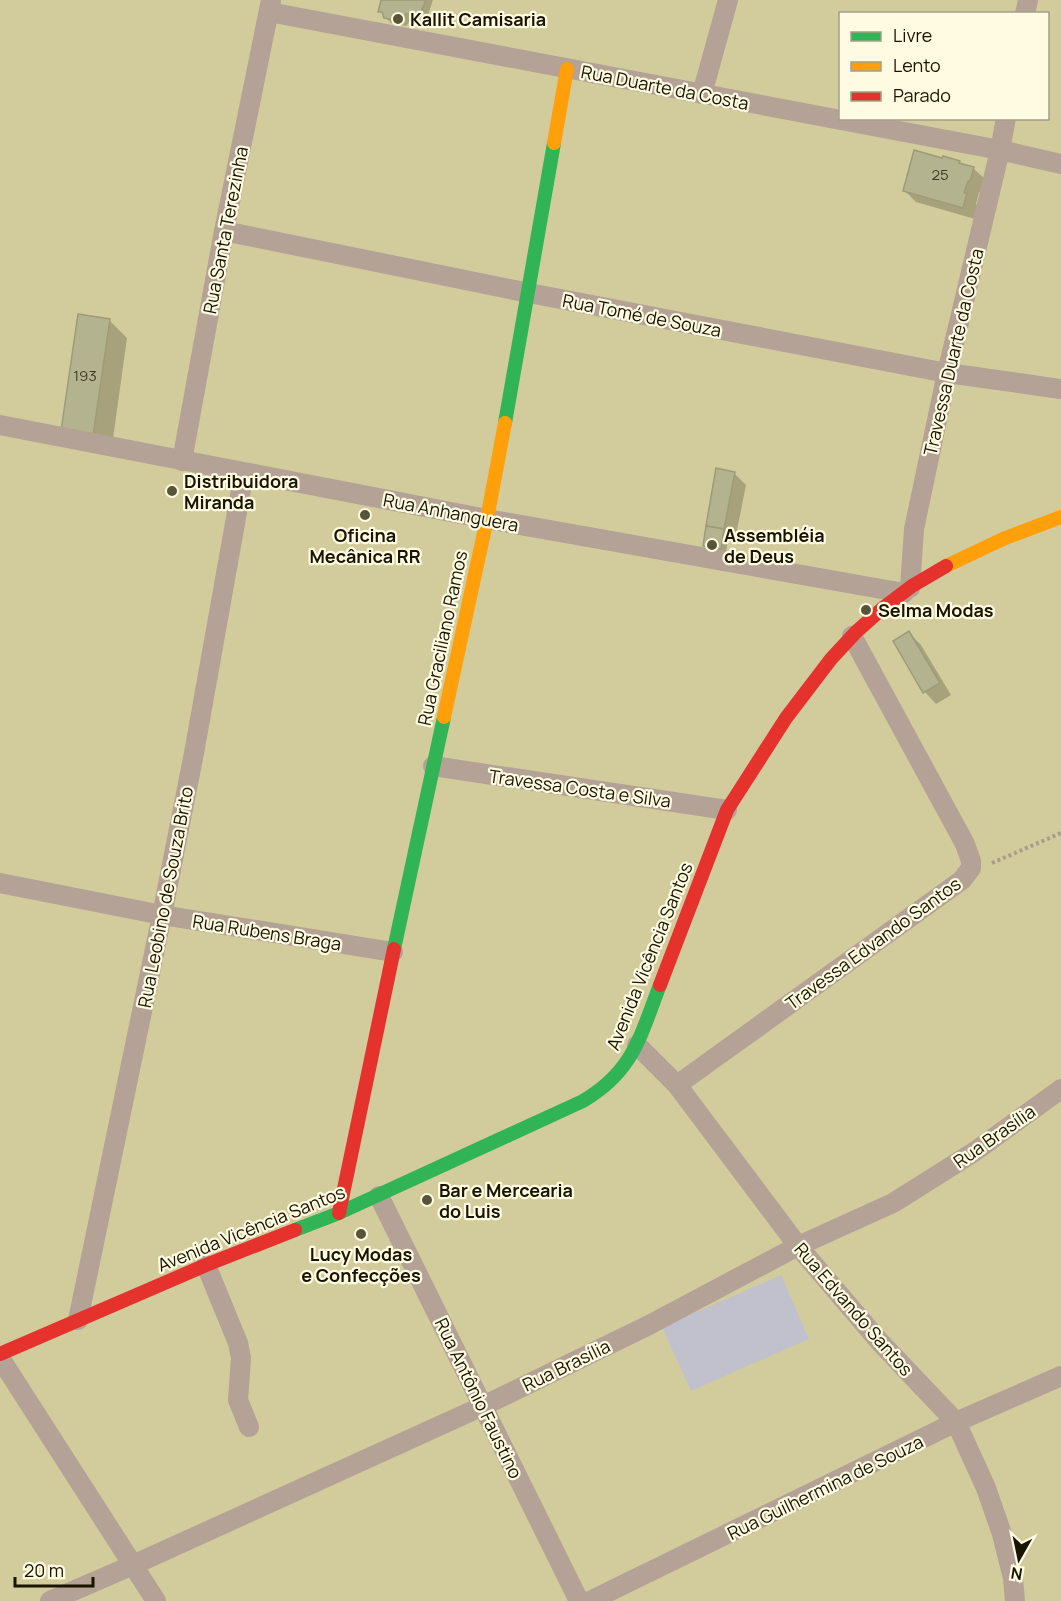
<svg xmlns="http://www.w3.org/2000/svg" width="1061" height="1601" font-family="Manrope,sans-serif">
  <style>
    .green { fill: #c1c1ce }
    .shadow { fill: #0003 }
    .building { fill: #b3b48f; stroke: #9c9c78; stroke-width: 1.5 }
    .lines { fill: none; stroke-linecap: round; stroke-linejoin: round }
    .path { stroke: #a89c8a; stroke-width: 4; stroke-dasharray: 3 3; stroke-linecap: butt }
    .street { stroke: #b3a295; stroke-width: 20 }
    .fast { stroke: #30b455; stroke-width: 14 }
    .slow { stroke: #ff9f0a; stroke-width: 14 }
    .jam { stroke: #e5322d; stroke-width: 14 }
    .poi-dot { fill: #595437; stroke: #fefbe2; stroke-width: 2 }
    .labels { text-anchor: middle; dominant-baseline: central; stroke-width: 4.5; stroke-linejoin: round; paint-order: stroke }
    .number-label { font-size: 15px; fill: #3f3c24 }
    .poi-label { font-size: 18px; font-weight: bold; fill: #181400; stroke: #fefbe2; text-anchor: start }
    .street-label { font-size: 18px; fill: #181400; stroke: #fefbe2 }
  </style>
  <rect width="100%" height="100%" fill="#d2cb9c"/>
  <path class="green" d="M781 1275 809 1339 691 1391 662 1327Z"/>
  <g class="shadow">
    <path d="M383 0H433L427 18 412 19 406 26 391 23 380 11Z"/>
    <path d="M959 162 962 165 974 169 986 180 982 193 979 192 976 204 978 207 975 219 916 202 904 190Z"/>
    <path d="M109 320 127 338 111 453 80 449Z"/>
    <path d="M734 473 746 485 735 540 728 539 726 553 710 551 705 545Z"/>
    <path d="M909 633 921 645 951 695 936 704 925 692Z"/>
  </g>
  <g class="building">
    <path d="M381 0H426L421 12 406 14 400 21 384 18 382 12H378Z"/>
    <path d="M914 150 942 158 943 156 960 161 959 163 974 167 970 181H968L964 193H967L963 208 903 191Z"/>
    <path d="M78 314 110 319 93 436 61 431Z"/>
    <path d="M716 468 735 472 724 529 706 526Z"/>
    <path d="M706 526 724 529 721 549 703 546Z"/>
    <path d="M909 631 940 683 923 693 893 641Z"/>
  </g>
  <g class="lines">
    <path class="path" d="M992 863 1061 833"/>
    <g class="street">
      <path d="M269 12 1000 150 1061 164"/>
      <path d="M1025 14 1028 0"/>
      <path d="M702 94 728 0"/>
      <path d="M224 231 529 293 947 373 1061 389"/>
      <path d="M0 425 487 519 904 593"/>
      <path d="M182 461 224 231 271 0"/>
      <path d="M910 588 914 529 947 373 1000 150 1006 118"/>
      <path d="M433 766 727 810"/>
      <path d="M0 883 162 915 393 952"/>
      <path d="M637 1045 677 1085 798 1246 879 1341 956 1422 986 1488 1002 1534 1013 1578 1015 1601"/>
      <path d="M677 1085 962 880 971 868V861L965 844 852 636"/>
      <path d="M379 1196 579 1601"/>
      <path d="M206 1265 238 1343 241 1358 238 1400 249 1427"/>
      <path d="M78 1320 162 915 194 753 244 473"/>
      <path d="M0 1358 156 1601"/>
      <path d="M50 1601 133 1565 483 1406 649 1325 798 1246 893 1203 974 1152 1061 1089"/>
      <path d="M590 1601 956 1422 1061 1376"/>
    </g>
    <g class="fast">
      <path d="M505 423 554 143"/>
      <path d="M394 949 444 717"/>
      <path d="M295 1230 339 1213 583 1101C634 1071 640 1036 660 985"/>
    </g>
    <g class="slow">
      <path d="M554 143 567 69"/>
      <path d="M946 566 1003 539 1061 517"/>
      <path d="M444 717 487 519 505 423"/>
    </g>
    <g class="jam">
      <path d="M660 985 727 810 786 718 831 659 856 632 883 608 912 586 946 566"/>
      <path d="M339 1213 394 949"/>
      <path d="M0 1354 206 1265 295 1230"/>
    </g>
  </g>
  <g class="poi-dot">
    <circle cx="398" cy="19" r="6"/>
    <circle cx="172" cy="491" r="6"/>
    <circle cx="365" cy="515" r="6"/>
    <circle cx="712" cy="545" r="6"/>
    <circle cx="866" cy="610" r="6"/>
    <circle cx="427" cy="1200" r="6"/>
    <circle cx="361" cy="1234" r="6"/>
  </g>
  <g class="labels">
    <g class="number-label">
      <text x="940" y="174">25</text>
      <text x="85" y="375">193</text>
    </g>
    <g class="poi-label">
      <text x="410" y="19">Kallit Camisaria</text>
      <text x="184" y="481">Distribuidora<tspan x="184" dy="21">Miranda</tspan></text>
      <text x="365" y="535" text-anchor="middle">Oficina<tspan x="365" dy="21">Mecânica RR</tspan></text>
      <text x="724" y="535">Assembléia<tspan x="724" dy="21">de Deus</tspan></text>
      <text x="878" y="610">Selma Modas</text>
      <text x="439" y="1190">Bar e Mercearia<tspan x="439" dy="21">do Luis</tspan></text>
      <text x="361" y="1254" text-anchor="middle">Lucy Modas<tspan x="361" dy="21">e Confecções</tspan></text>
    </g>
    <g class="street-label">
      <text transform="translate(665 87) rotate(11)">Rua Duarte da Costa</text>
      <text transform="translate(225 230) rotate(-79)">Rua Santa Terezinha</text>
      <text transform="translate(642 315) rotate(11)">Rua Tomé de Souza</text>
      <text transform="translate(953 352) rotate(-77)">Travessa Duarte da Costa</text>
      <text transform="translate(451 512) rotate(11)">Rua Anhanguera</text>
      <text transform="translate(442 638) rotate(-78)">Rua Graciliano Ramos</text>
      <text transform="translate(580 788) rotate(8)">Travessa Costa e Silva</text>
      <text transform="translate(165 897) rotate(-79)">Rua Leobino de Souza Brito</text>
      <text transform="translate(267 932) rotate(9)">Rua Rubens Braga</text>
      <text transform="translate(873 943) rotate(-36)">Travessa Edvando Santos</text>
      <text transform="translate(649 956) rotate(-68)">Avenida Vicência Santos</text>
      <text transform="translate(994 1136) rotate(-35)">Rua Brasília</text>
      <text transform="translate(251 1228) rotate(-22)">Avenida Vicência Santos</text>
      <text transform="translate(854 1309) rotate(49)">Rua Edvando Santos</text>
      <text transform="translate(566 1365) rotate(-26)">Rua Brasília</text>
      <text transform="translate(479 1398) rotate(64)">Rua Antônio Faustino</text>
      <text transform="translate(825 1487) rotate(-26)">Rua Guilhermina de Souza</text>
    </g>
  </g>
  <rect x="839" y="12" width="210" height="108" fill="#fefbe2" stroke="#a29f88" stroke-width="1.5"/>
  <rect x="851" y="32" width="30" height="9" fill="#30b455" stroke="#a29f88" stroke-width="1.5"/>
  <text x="893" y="42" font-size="18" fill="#181400">Livre</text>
  <rect x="851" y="62" width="30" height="9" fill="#ff9f0a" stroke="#a29f88" stroke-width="1.5"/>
  <text x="893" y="72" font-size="18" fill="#181400">Lento</text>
  <rect x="851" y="92" width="30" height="9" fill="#e5322d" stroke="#a29f88" stroke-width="1.5"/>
  <text x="893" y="102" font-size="18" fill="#181400">Parado</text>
  <g transform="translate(1019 1559) rotate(189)" stroke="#fefbe2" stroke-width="4.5" paint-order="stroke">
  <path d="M0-4.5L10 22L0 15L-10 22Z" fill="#181400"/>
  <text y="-9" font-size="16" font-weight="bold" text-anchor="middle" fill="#181400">N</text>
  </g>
  <path d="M15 1577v9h78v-9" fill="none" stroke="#181400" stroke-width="3"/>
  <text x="24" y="1577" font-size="18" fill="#181400" stroke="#fefbe2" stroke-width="4.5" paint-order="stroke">20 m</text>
</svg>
